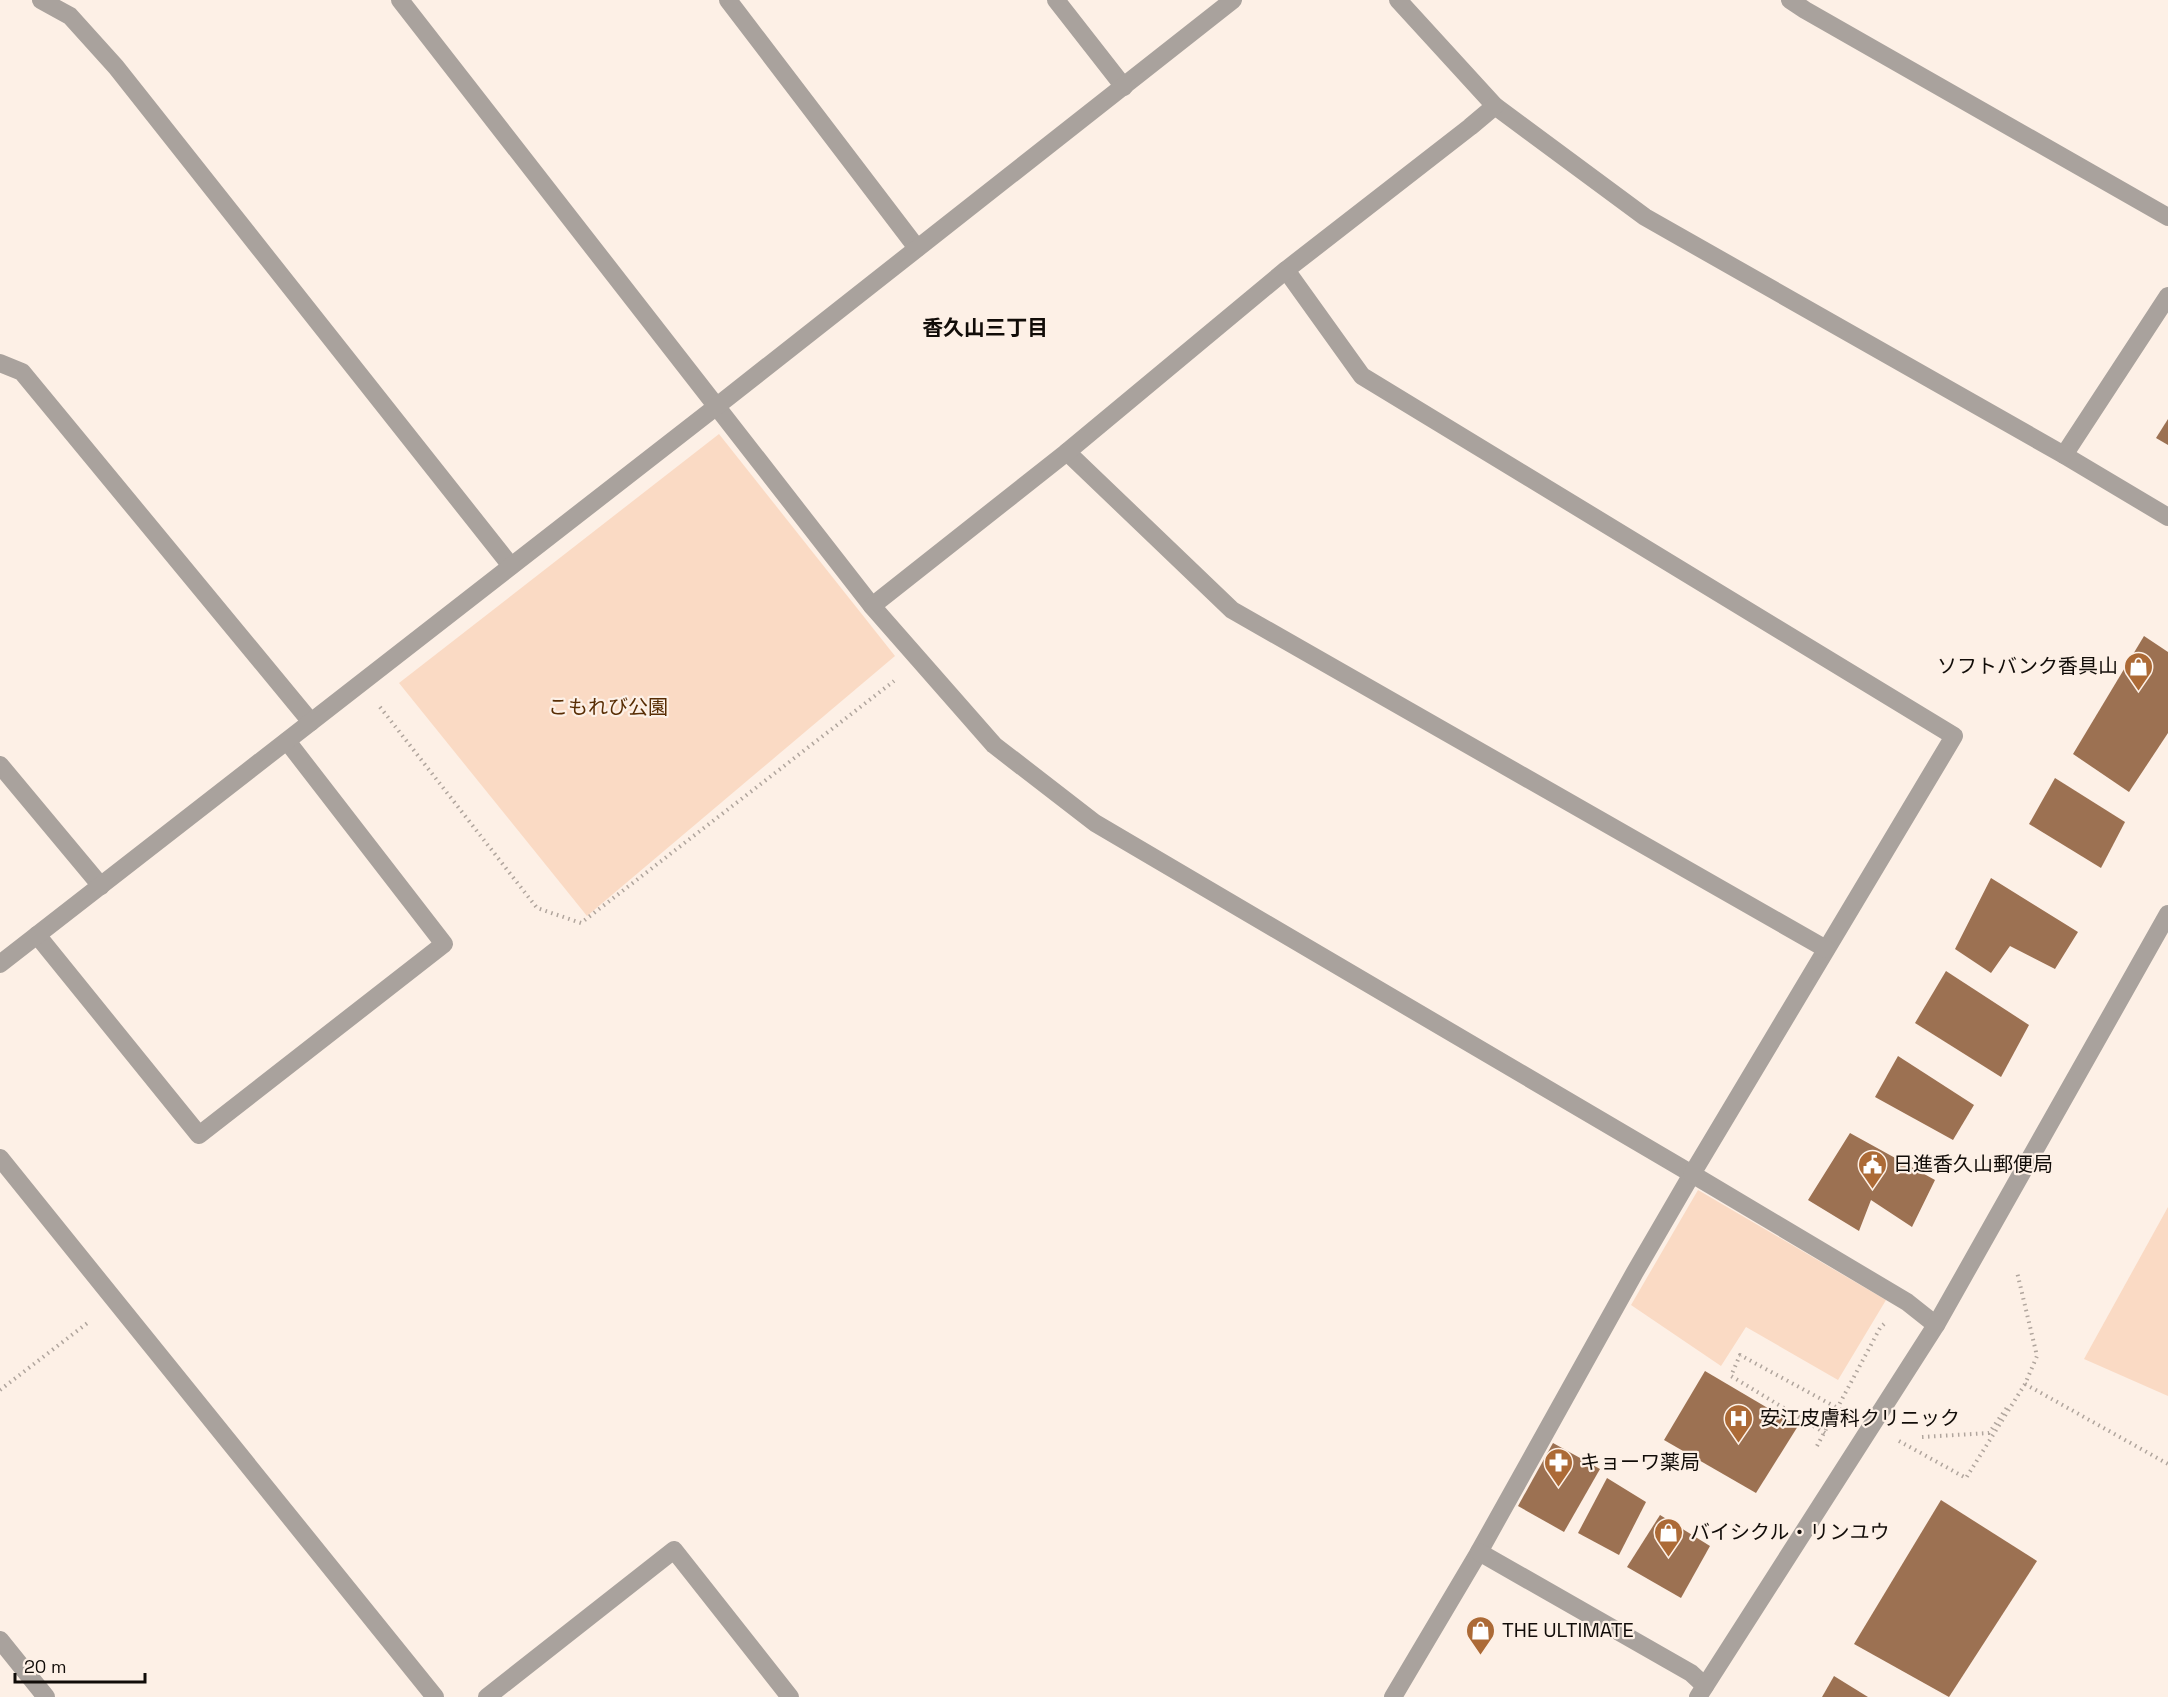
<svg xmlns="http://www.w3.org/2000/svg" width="2168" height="1697" font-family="'Space Grotesk','Noto Sans JP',sans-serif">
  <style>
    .green { fill: #fadac4 }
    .building { fill: #9c7152 }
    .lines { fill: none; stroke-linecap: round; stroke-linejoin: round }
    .path { stroke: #b0a59d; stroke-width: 4; stroke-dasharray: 1.5 4.5; stroke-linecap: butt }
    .minor { stroke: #a9a29d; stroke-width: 18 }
    .tertiary { stroke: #a9a29d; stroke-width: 18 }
    .labels { text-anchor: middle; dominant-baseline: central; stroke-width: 4.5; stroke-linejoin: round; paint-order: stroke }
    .poi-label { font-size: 20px; fill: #110c08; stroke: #fdf0e6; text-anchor: start }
    .park-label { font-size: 20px; fill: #582d04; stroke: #fdf0e6 }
    .neighbourhood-label { font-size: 21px; font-weight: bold; fill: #110c08; stroke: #fdf0e6 }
  </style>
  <rect width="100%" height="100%" fill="#fdf0e6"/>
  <g class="green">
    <path d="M719 434 895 656 587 916 399 683Z"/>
    <path d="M1698 1190 1886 1300 1838 1380 1746 1327 1721 1366 1631 1305Z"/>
    <path d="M2168 1207V1396L2084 1359Z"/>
  </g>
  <g class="building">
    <path d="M2168 419V445L2156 438Z"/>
    <path d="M2144 636 2168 652V733L2129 792 2073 754Z"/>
    <path d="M2055 778 2125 822 2101 868 2029 824Z"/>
    <path d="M1991 878 2078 932 2055 969 2010 946 1991 973 1955 949Z"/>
    <path d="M1946 971 2029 1025 2001 1077 1915 1023Z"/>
    <path d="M1898 1056 1974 1105 1953 1140 1875 1097Z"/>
    <path d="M1850 1133 1935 1180 1912 1227 1871 1200 1859 1231 1808 1200Z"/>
    <path d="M1705 1371 1798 1426 1756 1493 1664 1440Z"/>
    <path d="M1553 1443 1600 1469 1564 1532 1518 1506Z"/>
    <path d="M1607 1478 1646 1502 1619 1555 1578 1533Z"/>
    <path d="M1941 1500 2037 1561 1949 1697 1854 1644Z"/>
    <path d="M1660 1515 1710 1546 1681 1598 1627 1567Z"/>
    <path d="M1834 1676 1868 1697H1822Z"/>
  </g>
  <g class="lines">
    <g class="path">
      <path d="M380 707 537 908 581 923 894 681"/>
      <path d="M2025 1384 2168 1464"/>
      <path d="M0 1390 90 1321"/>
      <path d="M1825 1433 1731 1376 1740 1355 1845 1412"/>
      <path d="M1922 1437 1989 1433 2008 1406"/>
      <path d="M1899 1441 1966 1478 2025 1384 2037 1356 2017 1272"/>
      <path d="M1817 1446 1880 1328 1884 1324"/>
    </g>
    <g class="minor">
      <path d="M41 0 70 16 116 67 511 566"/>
      <path d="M400 0 872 606 994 745 1095 823 1692 1174 1635 1272 1479 1552 1393 1697"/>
      <path d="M728 0 917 248"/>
      <path d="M1056 0 1124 87"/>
      <path d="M1398 0 1495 106 1645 217 2064 455 2168 517"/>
      <path d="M1790 0 1805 10 2168 217"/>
      <path d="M1286 270 1362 376 1954 736 1692 1174 1907 1302 1936 1325"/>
      <path d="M0 363 22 372 311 722"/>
      <path d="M1067 452 1232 610 1826 949"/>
      <path d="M2064 455 2168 296"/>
      <path d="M872 606 1067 452 1286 270 1470 127 1495 106"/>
      <path d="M0 765 101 886"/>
      <path d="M37 935 199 1135 444 944 287 741"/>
      <path d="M0 964 717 406 1233 0"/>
      <path d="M1479 1552 1691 1673 1705 1686"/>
      <path d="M0 1640 46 1697"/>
      <path d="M487 1697 674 1550 790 1697"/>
    </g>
    <g class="tertiary">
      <path d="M0 1158 435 1697"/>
      <path d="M1698 1697 1936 1325 2168 914"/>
    </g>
  </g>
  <defs>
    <symbol id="shop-pin" viewBox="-11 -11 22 30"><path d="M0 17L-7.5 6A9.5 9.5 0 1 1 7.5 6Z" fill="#ac6a36" stroke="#fdf0e6"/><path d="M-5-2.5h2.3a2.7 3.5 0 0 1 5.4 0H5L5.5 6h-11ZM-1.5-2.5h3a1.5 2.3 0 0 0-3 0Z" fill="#fff"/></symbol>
    <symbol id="civic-pin" viewBox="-11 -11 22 30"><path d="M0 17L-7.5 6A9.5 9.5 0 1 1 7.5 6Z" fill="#ac6a36" stroke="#fdf0e6"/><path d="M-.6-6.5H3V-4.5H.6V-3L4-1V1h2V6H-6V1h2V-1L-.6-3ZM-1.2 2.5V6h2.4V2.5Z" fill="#fff"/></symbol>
    <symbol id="hospital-pin" viewBox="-11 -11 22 30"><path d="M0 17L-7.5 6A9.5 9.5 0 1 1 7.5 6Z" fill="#ac6a36" stroke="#fdf0e6"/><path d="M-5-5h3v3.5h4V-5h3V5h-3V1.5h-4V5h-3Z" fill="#fff"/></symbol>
    <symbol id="pharmacy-pin" viewBox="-11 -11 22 30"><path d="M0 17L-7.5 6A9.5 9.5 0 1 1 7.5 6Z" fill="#ac6a36" stroke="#fdf0e6"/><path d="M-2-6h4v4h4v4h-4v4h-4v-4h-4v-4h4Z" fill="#fff"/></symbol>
  </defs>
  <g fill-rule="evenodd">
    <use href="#shop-pin" x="2122" y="650" width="33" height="45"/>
    <use href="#civic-pin" x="1856" y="1148" width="33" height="45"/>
    <use href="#hospital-pin" x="1722" y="1402" width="33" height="45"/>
    <use href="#pharmacy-pin" x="1542" y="1446" width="33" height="45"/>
    <use href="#shop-pin" x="1652" y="1516" width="33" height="45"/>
    <use href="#shop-pin" x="1464" y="1614" width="33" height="45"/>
  </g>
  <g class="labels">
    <g class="poi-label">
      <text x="2118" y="666" text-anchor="end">ソフトバンク香具山</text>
      <text x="1893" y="1164">日進香久山郵便局</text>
      <text x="1760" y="1418">安江皮膚科クリニック</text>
      <text x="1580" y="1462">キョーワ薬局</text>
      <text x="1690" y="1532">バイシクル・リンユウ</text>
      <text x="1502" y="1630">THE ULTIMATE</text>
    </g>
    <g class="park-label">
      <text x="608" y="707">こもれび公園</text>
    </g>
    <g class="neighbourhood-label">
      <text x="985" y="327">香久山三丁目</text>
    </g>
  </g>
  <path d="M15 1673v9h130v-9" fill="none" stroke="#110c08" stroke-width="3"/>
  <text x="24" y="1673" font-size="18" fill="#110c08" stroke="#fdf0e6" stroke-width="4.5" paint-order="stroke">20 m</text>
</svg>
